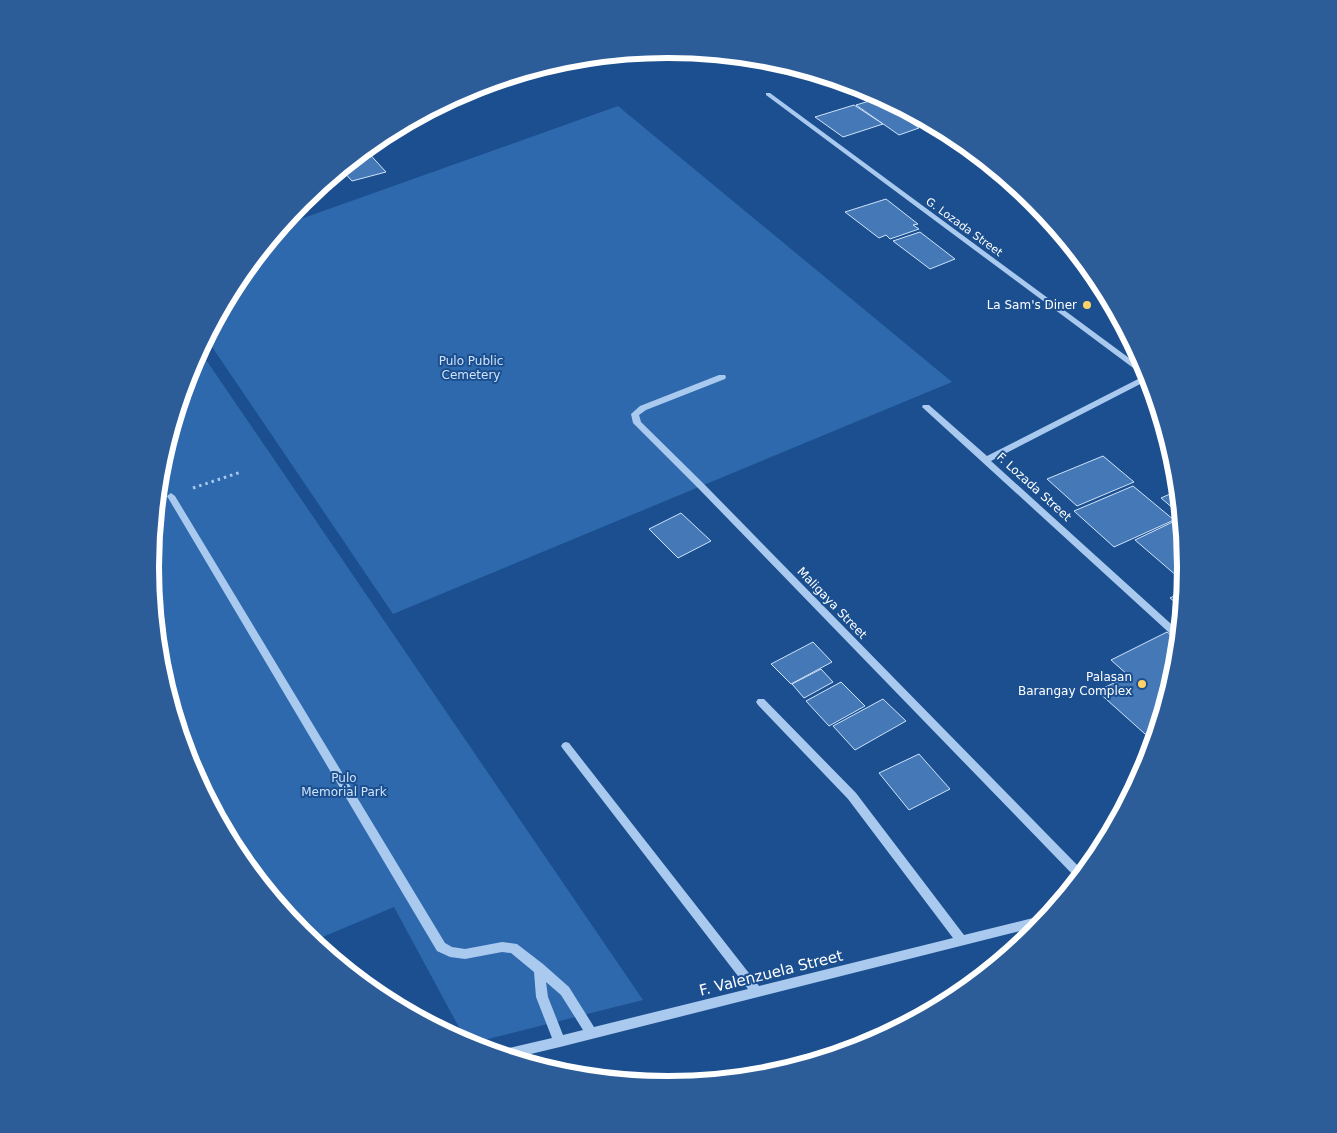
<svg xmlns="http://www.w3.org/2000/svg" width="1337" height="1133" font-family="'DejaVu Sans',sans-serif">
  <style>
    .green { fill: #2e69ad }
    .building { fill: #4478b7; stroke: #cfe3fa }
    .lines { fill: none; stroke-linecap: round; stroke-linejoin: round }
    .path-far1 { stroke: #a9c9ee; stroke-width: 3; stroke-dasharray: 2.5 4; stroke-linecap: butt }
    .path { stroke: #a9c9ee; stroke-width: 4; stroke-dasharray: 3 4.5; stroke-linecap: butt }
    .minor { fill: #a9c9ee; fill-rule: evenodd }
    .poi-dot { fill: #ffd166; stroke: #1b4f8f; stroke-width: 2 }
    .labels { text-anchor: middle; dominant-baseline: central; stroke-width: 4; stroke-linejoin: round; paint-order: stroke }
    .far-street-label { font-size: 11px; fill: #fff; stroke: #1b4f8f }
    .poi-label { font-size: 12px; fill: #fff; stroke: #1b4f8f; text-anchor: end }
    .park-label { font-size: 12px; fill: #cfe3fa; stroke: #1b4f8f }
    .street-label { font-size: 12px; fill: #fff; stroke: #1b4f8f }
    .near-street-label { font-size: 15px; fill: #fff; stroke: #1b4f8f }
    .rim { fill: none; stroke: #fff; stroke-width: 6 }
  </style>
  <rect width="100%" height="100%" fill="#1b4f8f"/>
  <g class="green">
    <path d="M618 106 952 382 393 614 206 338 238 279 281 226Z"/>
    <path d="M200 351 643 1000 468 1044 394 907 313 941 302 932 238 854 190 764 161 667 151 566 161 465 190 368Z"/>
  </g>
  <g class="building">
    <path d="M876 99 919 128 899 135 856 105Z"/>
    <path d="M854 105 883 124 843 137 815 117Z"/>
    <path d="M365 149 386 172 352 181 341 169Z"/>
    <path d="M886 199 918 224 913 225 919 229 890 239 886 235 879 238 845 212Z"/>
    <path d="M920 232 955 259 930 269 893 241Z"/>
    <path d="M1103 456 1134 482 1077 506 1047 479Z"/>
    <path d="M1133 486 1174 520 1114 547 1074 511Z"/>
    <path d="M1179 490 1181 515 1161 498Z"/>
    <path d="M681 513 711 541 678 558 649 529Z"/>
    <path d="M1179 519 1182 521 1186 567 1185 583 1135 540Z"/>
    <path d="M1184 591 1182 608 1170 598Z"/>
    <path d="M1167 632 1179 642 1176 668 1154 742 1097 691 1129 676 1111 660Z"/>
    <path d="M813 642 832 662 791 684 771 664Z"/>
    <path d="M821 669 833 682 804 698 792 684Z"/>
    <path d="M841 682 865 706 829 726 806 701Z"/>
    <path d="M883 699 906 721 855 750 833 726Z"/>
    <path d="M919 754 950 789 909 810 879 773Z"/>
  </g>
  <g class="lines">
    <path class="path-far1" d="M193 488 241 472"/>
    <path class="path" d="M186 752 209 799"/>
    <g class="minor">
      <path d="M766 93H770L1148 372 1150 379 991 461 1180 632 1179 640 1176 639 922 407 923 405H929L987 456 1144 376 766 95Z"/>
      <path d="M719 375H725L726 377 725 379 646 410 639 415 641 422 705 485 1084 872 1078 880 699 489 633 423 631 414 640 406Z"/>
      <path d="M171 493 175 496 445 943 452 947 465 949 502 942 517 944 543 964 569 987 594 1027 748 989 563 749 561 746 563 743 566 742 569 743 759 986 953 938 848 799 758 705 756 702 758 699H764L856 793 964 935 1045 915 1048 916 1040 926 560 1047 514 1058 500 1054 501 1051 505 1049 552 1038 536 997 534 972 511 953 502 952 465 959 450 957 437 951 167 496ZM546 982 561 995 583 1030 563 1035 548 997Z"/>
    </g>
  </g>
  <g class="poi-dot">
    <circle cx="1087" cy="305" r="5"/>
    <circle cx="1142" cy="684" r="5"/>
  </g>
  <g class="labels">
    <g class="far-street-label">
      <text transform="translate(964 227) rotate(36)">G. Lozada Street</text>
    </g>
    <g class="poi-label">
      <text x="1077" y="305">La Sam's Diner</text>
      <text x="1132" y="677">Palasan<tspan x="1132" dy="14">Barangay Complex</tspan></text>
    </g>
    <g class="park-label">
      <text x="471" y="361">Pulo Public<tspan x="471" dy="14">Cemetery</tspan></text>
      <text x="344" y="778">Pulo<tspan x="344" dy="14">Memorial Park</tspan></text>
    </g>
    <g class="street-label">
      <text transform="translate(1034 487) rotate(42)">F. Lozada Street</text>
      <text transform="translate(832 603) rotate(46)">Maligaya Street</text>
    </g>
    <g class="near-street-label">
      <text transform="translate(771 973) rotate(-14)">F. Valenzuela Street</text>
    </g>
  </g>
  <path d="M0 0H1337V1133H0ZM159 567a509 509 0 1 1 1018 0a509 509 0 1 1-1018 0Z" fill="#2d5d98" fill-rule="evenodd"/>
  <path class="rim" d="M159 567a509 509 0 1 1 1018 0a509 509 0 1 1-1018 0Z"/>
</svg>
